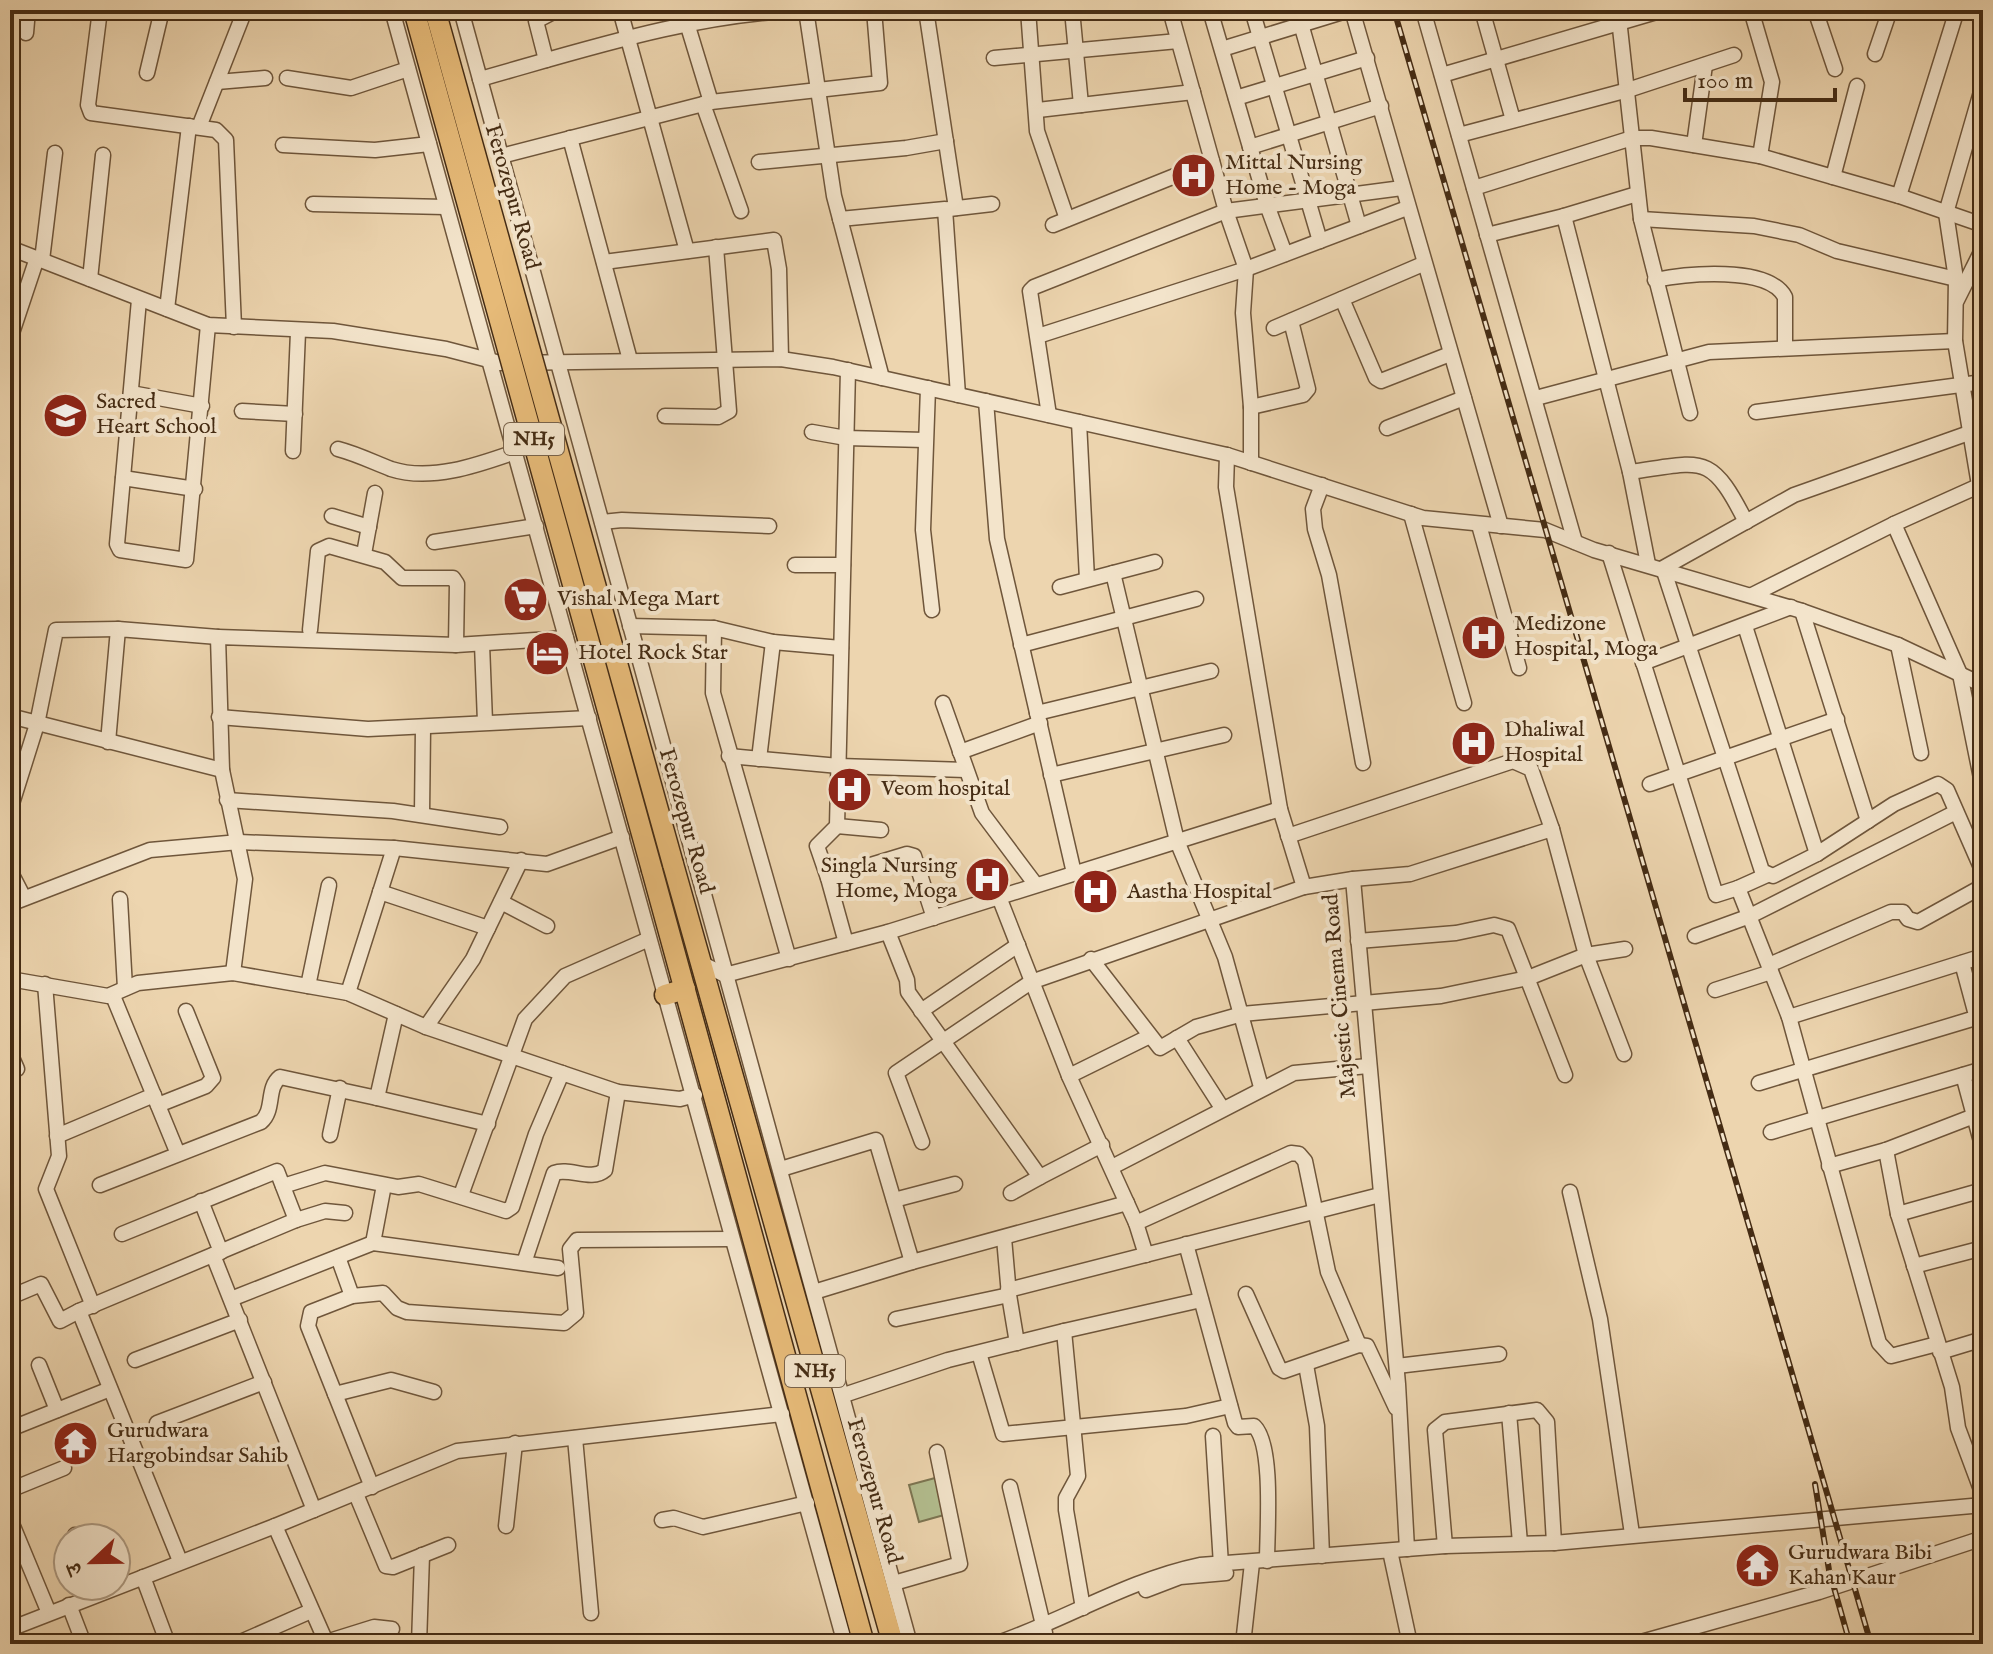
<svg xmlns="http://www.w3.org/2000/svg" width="1993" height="1654" font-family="'IM FELL English','Noto Serif Devanagari',serif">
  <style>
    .green { fill: #b3be8f; stroke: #7c7552; stroke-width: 2 }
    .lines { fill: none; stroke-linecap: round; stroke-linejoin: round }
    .minor-casing { stroke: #6f563b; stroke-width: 17 }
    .highway-casing { stroke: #452c14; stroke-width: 23 }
    .minor { stroke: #f3e4cb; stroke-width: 14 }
    .highway { stroke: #e6ba78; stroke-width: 20 }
    .rail-casing { stroke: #452c14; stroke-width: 6 }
    .rail { stroke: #f3e4cb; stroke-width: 3; stroke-dasharray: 9; stroke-linecap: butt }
    .highway-bridge-casing { stroke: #452c14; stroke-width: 23; stroke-linecap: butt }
    .highway-bridge { stroke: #e6ba78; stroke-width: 20 }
    .labels { text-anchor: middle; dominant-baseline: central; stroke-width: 8; stroke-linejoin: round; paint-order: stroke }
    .shield { fill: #f3e4cb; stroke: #79634b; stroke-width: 2 }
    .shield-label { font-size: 20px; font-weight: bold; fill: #452c14 }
    .poi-label { font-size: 22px; fill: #452c14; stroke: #f3e4cb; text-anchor: start }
    .street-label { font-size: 22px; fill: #452c14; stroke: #f3e4cb }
  </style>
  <rect width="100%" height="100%" fill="#edd5af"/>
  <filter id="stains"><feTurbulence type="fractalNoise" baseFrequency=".0025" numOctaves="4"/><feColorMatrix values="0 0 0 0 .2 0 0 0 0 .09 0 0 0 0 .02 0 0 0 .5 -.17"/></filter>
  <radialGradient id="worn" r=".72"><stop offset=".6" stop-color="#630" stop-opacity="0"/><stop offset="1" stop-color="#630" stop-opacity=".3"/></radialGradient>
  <path class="green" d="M935 1478 944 1515 919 1522 909 1485Z"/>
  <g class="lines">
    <defs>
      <g id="minor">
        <path d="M100 10 88 105 91 113 216 130 226 140 234 327"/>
        <path d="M392 10 845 1644"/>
        <path d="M461 10 910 1644"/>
        <path d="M620 10 687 251"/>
        <path d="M683 10 711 102"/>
        <path d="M806 10 834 196 882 378"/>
        <path d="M926 10 956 208"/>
        <path d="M1028 10 1037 131 1067 219"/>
        <path d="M1072 10 1081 105"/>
        <path d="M1170 10 1226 211 1246 269 1243 313 1251 407V463"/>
        <path d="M1210 10 1267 205 1285 254"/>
        <path d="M1252 10 1320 241"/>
        <path d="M1297 10 1359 226"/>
        <path d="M1352 10 1501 526"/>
        <path d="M1423 10 1575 542"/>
        <path d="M1482 10 1513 120"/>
        <path d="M1618 10 1641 219 1690 413"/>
        <path d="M1751 10 1772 82 1760 156 1899 196 1983 225"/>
        <path d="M1815 10 1835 69"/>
        <path d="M26 33 28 10"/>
        <path d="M1222 49 1349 10"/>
        <path d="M1875 54 1890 10"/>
        <path d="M994 58 1178 41"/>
        <path d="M546 60 536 21 557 10"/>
        <path d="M147 73 162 10"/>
        <path d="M1442 75 1663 10"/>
        <path d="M287 78 351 88 408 69"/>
        <path d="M480 79C587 49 693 14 804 10"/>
        <path d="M217 82 265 78"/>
        <path d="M1983 85 1946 213 1956 279 1955 341 1983 509"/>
        <path d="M1236 98 1367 58"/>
        <path d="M703 104 741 211"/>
        <path d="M1038 110 1193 92"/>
        <path d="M199 127 245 10"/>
        <path d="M1459 135 1628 90 1734 55"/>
        <path d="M570 138 630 360"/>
        <path d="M283 145 375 150 429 144"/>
        <path d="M1694 145 1705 65"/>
        <path d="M1250 147 1381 106"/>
        <path d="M501 156 711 102 880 83 874 10"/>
        <path d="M759 162 906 148 946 141"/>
        <path d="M1833 177 1857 86"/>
        <path d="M1474 188 1632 138H1651L1760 156"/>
        <path d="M1899 196 1957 10"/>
        <path d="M313 204 445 207"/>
        <path d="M949 209 992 204"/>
        <path d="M1564 216 1637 194"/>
        <path d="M840 219 945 209 958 395"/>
        <path d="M1641 219 1754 226 1799 235 1837 251 1956 279"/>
        <path d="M1053 225 1212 161"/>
        <path d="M1487 235 1564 216 1630 472 1648 564"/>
        <path d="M10 248 208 325 333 331 446 349 500 363 781 359 833 367 1227 455 1423 518 1545 530 1594 550 1802 611 1898 645 1983 685"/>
        <path d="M42 260 55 153"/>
        <path d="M604 262 774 240 779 269 781 359"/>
        <path d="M90 279 103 155"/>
        <path d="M1655 280C1685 274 1768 265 1785 297V347"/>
        <path d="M1342 299 1376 378 1381 381 1450 354"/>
        <path d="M139 300 117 544 120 550 186 560 208 325"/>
        <path d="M1957 300 1983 248"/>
        <path d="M167 309 189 126"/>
        <path d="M1274 328 1423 264"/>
        <path d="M1038 336 1246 269 1407 208"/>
        <path d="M10 339 37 258"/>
        <path d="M928 388 923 530 932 610"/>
        <path d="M131 393 202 406"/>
        <path d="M1536 398 1709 352 1955 341"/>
        <path d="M986 401 997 539 1074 873"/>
        <path d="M1251 407 1303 395 1308 389 1291 321"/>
        <path d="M242 411 295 414"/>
        <path d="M1756 412 1983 382"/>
        <path d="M1049 415 1030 291 1034 287 1226 211 1402 188"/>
        <path d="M665 416 718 417 729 411 716 247"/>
        <path d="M1079 422 1087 579"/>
        <path d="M1387 428 1464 398"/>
        <path d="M1983 428 1794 495 1663 568 1762 871 1773 876 1817 854 1894 804 1938 784 1947 790 1983 872"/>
        <path d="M812 432 846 438 925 440"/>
        <path d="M338 449C357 454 373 462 391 469 431 482 478 465 515 452"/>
        <path d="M293 451 298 332"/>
        <path d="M1227 455 1226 487 1280 809 1304 887 1353 879 1398 1384 1407 1549"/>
        <path d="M1630 472C1703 462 1710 451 1746 522"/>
        <path d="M123 478 195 489"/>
        <path d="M1983 484 1894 524 1960 674 1983 788"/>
        <path d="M1322 485 1313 509 1315 529 1329 575 1363 763"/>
        <path d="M1411 514 1464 703"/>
        <path d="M332 516 369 527"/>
        <path d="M602 522 622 520 769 526"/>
        <path d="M1479 525 1519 668"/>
        <path d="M434 542 536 526"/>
        <path d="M1609 553 1716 895 1738 888 1789 1017 1879 1343 1891 1356 1937 1344"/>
        <path d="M364 554 375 493"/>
        <path d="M795 565H843"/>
        <path d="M1113 573 1177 841 1225 957 1261 1087"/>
        <path d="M1060 587 1155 562"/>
        <path d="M1752 595 1894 524"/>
        <path d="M1802 611 1868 821"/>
        <path d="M630 626 714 628 773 642 841 648"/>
        <path d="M1745 626 1817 854"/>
        <path d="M714 628 713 693 789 959"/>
        <path d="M310 630 318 551 329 546 385 562 402 578H453L457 584 456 645"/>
        <path d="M482 644 485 722"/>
        <path d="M1021 645 1196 599"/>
        <path d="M1898 645 1921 753"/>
        <path d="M1643 663 1791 607"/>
        <path d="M943 703 982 813 1036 885"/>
        <path d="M1037 713 1211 671"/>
        <path d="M10 716 222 770"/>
        <path d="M219 717 368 729 589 718"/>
        <path d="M108 742 118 629 218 637"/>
        <path d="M960 752 1040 723"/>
        <path d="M729 756 839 766 966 770"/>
        <path d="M759 759 773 642"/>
        <path d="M1051 775 1224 735"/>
        <path d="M1650 784 1837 719"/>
        <path d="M227 800 393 811 500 827"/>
        <path d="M10 810 37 724 56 630 118 629"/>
        <path d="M422 814 423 728"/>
        <path d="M837 826 881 830"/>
        <path d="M1288 836 1513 761 1531 769 1552 829"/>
        <path d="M10 871 24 898"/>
        <path d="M828 878 817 846 837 826 848 370"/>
        <path d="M1353 879 1410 874 1552 829 1586 955 1624 1054"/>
        <path d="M1738 888 1767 875"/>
        <path d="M380 892 488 928"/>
        <path d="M999 897 1069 1076 1136 1223"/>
        <path d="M120 899 125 988"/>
        <path d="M501 902 547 926"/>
        <path d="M10 904 150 850 239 842 394 848 547 864 622 837"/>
        <path d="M888 932 907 980 908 992 1040 1177 1102 1145"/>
        <path d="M1695 936 1750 916 1956 812"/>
        <path d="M1358 941 1456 933 1494 925 1508 929 1565 1075"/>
        <path d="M846 943 828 878 907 854 914 856 934 918"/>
        <path d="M1091 959 1160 1048 1196 1027 1242 1014 1441 996 1528 978 1586 955 1625 949"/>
        <path d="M703 964 725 975 888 932 1280 809"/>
        <path d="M1769 965 1891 912H1903L1908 919 1918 922 1983 886"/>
        <path d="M233 973 245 879 222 770 218 637 456 645 566 638"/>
        <path d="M10 979 108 996 138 983 233 973 348 993 426 1027 618 1092 680 1099 695 1095"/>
        <path d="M45 984 59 1156 46 1189 93 1306"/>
        <path d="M308 986 329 885"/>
        <path d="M1715 990 1771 972"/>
        <path d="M348 993 394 848"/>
        <path d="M113 996 178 1154"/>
        <path d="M921 1011 1018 945"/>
        <path d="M1789 1017 1983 956"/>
        <path d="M426 1027 473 959 521 860"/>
        <path d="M1177 1038 1222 1108"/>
        <path d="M10 1053 17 1069"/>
        <path d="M1963 1075 1983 1149"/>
        <path d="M1069 1076 1148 1037"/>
        <path d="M1759 1083 1972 1019 1976 1015 1962 963"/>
        <path d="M377 1098 488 1124"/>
        <path d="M158 1105 206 1086 213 1078 186 1011"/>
        <path d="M1771 1132 1983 1069"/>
        <path d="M330 1135 340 1088"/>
        <path d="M57 1136 154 1095"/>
        <path d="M922 1142 896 1073 1031 982 1304 887"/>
        <path d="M1886 1150 1898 1214 1952 1387 1958 1428 1983 1495"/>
        <path d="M1829 1166 1886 1150 1974 1116"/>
        <path d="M1112 1167 1294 1073 1368 1066"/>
        <path d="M781 1169 876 1140 912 1262 1127 1203"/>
        <path d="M100 1185 261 1122C275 1110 266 1088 280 1077L377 1098 396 1014"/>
        <path d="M283 1186 325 1173 398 1187 419 1184 506 1211 512 1207 536 1134 562 1073"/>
        <path d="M1570 1192 1600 1319 1632 1534"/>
        <path d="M1011 1193 1040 1177"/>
        <path d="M461 1195 525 1019 565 976 649 939"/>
        <path d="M894 1200 955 1184"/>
        <path d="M201 1201 221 1252"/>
        <path d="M1898 1214 1983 1190"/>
        <path d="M122 1234 277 1171 296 1220"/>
        <path d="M373 1243 384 1185"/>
        <path d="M1186 1244 1235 1423 1238 1427 1254 1426C1274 1444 1267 1532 1267 1561"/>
        <path d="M213 1255 314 1510"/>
        <path d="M1146 1255 1136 1223 1291 1153 1299 1154 1305 1161 1328 1272 1359 1345"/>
        <path d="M338 1257 352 1296"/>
        <path d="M524 1263 554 1173C570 1167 591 1182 605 1170L618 1092"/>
        <path d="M1914 1266 1983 1248"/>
        <path d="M10 1284 15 1295 41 1284 60 1321 79 1311"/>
        <path d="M1008 1290 1380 1195"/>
        <path d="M814 1292 912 1262"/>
        <path d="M1246 1294 1279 1368 1284 1371 1359 1345 1367 1346 1396 1408"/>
        <path d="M1009 1295 1017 1343"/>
        <path d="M231 1299 373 1243 558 1268"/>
        <path d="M896 1319 1009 1295 1004 1238"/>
        <path d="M1064 1331 1201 1300"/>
        <path d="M1940 1352 1983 1339"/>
        <path d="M979 1353 1003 1434 1186 1416 1230 1406"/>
        <path d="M135 1360 240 1320"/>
        <path d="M39 1365 57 1410"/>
        <path d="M1306 1365 1317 1426 1322 1556"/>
        <path d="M1397 1366 1499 1354"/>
        <path d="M335 1394 391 1380 434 1392"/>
        <path d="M844 1395 948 1360 1064 1331 1078 1476 1066 1498V1510L1083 1608"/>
        <path d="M1509 1413 1520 1543"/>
        <path d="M157 1423 264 1382"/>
        <path d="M10 1429 110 1389"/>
        <path d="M1213 1436 1221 1565"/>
        <path d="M575 1438 591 1613"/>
        <path d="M372 1487 308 1326 311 1312 352 1296 383 1293 397 1308 407 1312 564 1323 576 1313 570 1249 577 1240 731 1239"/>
        <path d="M1010 1487 1045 1633"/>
        <path d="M10 1490 64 1468"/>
        <path d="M356 1494 386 1566 393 1567 448 1545"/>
        <path d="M10 1519 49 1613"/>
        <path d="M662 1520 674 1518 703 1527 807 1503"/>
        <path d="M275 1526 327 1644"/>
        <path d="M506 1526 515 1443"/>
        <path d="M75 1535 77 1538"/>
        <path d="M1445 1546 1435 1430 1445 1422 1537 1410 1547 1422 1554 1543"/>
        <path d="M1390 1551 1410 1644"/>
        <path d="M180 1561 79 1311 296 1220 325 1211 345 1213"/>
        <path d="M143 1577 168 1644"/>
        <path d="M894 1583 960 1564 937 1452"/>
        <path d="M1146 1590 1180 1577 1226 1573"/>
        <path d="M69 1605 84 1644"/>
        <path d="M10 1629 275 1526 457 1451 782 1414"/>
        <path d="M326 1642 374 1627 392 1629"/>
        <path d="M236 1644 311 1611"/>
        <path d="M419 1644 422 1555"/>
        <path d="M995 1644C1065 1620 1128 1580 1200 1565L1445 1546 1554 1543 1983 1505"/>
        <path d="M1243 1644 1252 1563"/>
        <path d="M1634 1644 1819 1592 1983 1538"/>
      </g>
      <g id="highway">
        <path d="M673 864 893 1644"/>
        <path d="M652 870 864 1644"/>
        <path d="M665 995 685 989"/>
      </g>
    </defs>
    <use href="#minor" class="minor-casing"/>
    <use href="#highway" class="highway-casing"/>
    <use href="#minor" class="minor"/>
    <use href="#highway" class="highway"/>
    <defs>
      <g id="rail">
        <path d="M1394 10 1871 1644"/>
        <path d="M1815 1484 1829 1570 1850 1644"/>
      </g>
    </defs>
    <use href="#rail" class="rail-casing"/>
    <use href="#rail" class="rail"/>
    <defs>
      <g id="highway-bridge">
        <path d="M414 10 652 870"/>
        <path d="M435 10 673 864"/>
      </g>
    </defs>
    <use href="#highway-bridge" class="highway-bridge-casing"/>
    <use href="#highway-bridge" class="highway-bridge"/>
  </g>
  <defs>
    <symbol id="hospital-disc" viewBox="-11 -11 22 22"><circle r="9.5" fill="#8f2418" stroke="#f3e4cb"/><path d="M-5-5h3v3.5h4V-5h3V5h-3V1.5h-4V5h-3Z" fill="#fff"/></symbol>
    <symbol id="school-disc" viewBox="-11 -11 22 22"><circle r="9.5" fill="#8f2418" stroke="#f3e4cb"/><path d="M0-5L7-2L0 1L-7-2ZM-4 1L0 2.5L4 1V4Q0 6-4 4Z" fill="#fff"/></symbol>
    <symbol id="supermarket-disc" viewBox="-11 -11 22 22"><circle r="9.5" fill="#8f2418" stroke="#f3e4cb"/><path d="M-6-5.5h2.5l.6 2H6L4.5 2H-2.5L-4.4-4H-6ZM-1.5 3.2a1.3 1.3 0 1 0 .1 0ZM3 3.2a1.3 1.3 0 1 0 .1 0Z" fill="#fff"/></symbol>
    <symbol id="hotel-disc" viewBox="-11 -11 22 22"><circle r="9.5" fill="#8f2418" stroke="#f3e4cb"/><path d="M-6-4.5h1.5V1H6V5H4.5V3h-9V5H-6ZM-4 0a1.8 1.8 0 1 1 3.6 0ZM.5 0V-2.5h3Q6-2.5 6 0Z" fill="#fff"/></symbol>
    <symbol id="temple-disc" viewBox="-11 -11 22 22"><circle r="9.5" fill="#8f2418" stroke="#f3e4cb"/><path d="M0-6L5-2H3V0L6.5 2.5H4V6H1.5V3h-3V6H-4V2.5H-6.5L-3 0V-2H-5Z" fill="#fff"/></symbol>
  </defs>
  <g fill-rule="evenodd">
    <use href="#hospital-disc" x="1168" y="150" width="51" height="51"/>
    <use href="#school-disc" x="40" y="390" width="51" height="51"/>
    <use href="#supermarket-disc" x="500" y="574" width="51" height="51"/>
    <use href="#hospital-disc" x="1458" y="612" width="51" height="51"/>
    <use href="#hotel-disc" x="522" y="628" width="51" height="51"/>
    <use href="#hospital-disc" x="1448" y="718" width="51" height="51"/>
    <use href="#hospital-disc" x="824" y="764" width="51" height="51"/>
    <use href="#hospital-disc" x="962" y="854" width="51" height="51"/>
    <use href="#hospital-disc" x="1070" y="866" width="51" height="51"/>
    <use href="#temple-disc" x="50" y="1418" width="51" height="51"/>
    <use href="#temple-disc" x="1732" y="1540" width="51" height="51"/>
  </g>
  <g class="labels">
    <g class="shield">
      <rect x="504" y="423" width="60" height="32" rx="6"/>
      <rect x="785" y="1355" width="60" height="32" rx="6"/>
    </g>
    <g class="shield-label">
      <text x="534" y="439">NH5</text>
      <text x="815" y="1371">NH5</text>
    </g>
    <g class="poi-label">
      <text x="1225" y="163">Mittal Nursing<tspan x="1225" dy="25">Home - Moga</tspan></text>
      <text x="96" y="402">Sacred<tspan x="96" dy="25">Heart School</tspan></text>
      <text x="557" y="599">Vishal Mega Mart</text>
      <text x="1514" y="624">Medizone<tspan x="1514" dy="25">Hospital, Moga</tspan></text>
      <text x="578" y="653">Hotel Rock Star</text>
      <text x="1504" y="730">Dhaliwal<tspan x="1504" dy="25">Hospital</tspan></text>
      <text x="881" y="789">Veom hospital</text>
      <text x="957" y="866" text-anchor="end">Singla Nursing<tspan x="957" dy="25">Home, Moga</tspan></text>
      <text x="1127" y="892">Aastha Hospital</text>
      <text x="107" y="1431">Gurudwara<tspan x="107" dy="25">Hargobindsar Sahib</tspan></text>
      <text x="1788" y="1553">Gurudwara Bibi<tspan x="1788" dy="25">Kahan Kaur</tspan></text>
    </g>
    <g class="street-label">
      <text transform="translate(512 197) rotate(74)">Ferozepur Road</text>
      <text transform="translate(686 821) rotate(74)">Ferozepur Road</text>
      <text transform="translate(1340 996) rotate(-95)">Majestic Cinema Road</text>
      <text transform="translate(874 1491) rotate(74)">Ferozepur Road</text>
    </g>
  </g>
  <rect width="1993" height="1654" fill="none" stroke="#edd5af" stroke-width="40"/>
  <rect x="12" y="12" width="1969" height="1630" fill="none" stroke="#452c14" stroke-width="4"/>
  <rect x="20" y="20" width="1953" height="1614" fill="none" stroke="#452c14" stroke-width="2"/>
  <g transform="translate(92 1562) rotate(248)"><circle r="38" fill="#f3e4cb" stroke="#ad9a82" stroke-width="2"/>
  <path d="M0-6L14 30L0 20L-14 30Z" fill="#8f2418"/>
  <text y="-12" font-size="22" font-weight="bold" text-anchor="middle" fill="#452c14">उ</text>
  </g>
  <path d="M1685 88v12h150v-12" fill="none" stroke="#452c14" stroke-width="4"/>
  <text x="1697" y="88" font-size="24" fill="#452c14" stroke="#f3e4cb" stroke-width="6" paint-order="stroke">100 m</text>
  <rect width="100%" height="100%" filter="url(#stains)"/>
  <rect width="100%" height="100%" fill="url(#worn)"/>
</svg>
